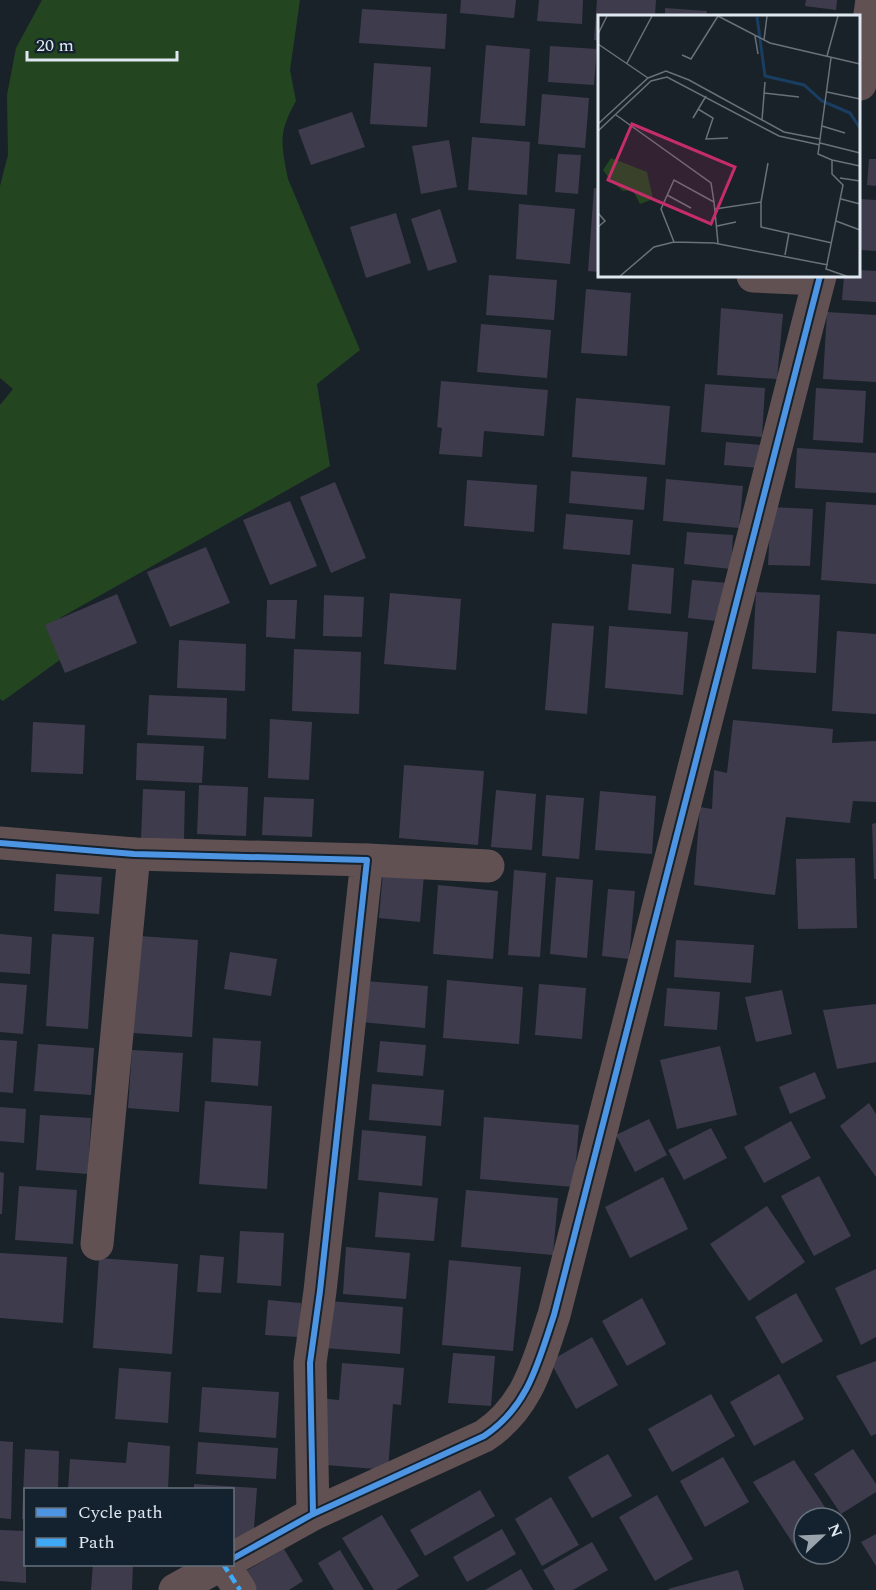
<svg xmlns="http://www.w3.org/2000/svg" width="876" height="1590" font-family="Spectral,serif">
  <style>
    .green { fill: #234520 }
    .building { fill: #3e3b4d }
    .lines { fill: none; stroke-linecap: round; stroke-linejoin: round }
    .minor { stroke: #615153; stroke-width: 33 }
    .quiet { stroke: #3fa9f5; stroke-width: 4.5; stroke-dasharray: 9 4.5; stroke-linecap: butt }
    .cycleway-casing { stroke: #14222f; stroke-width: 10 }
    .cycleway { stroke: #4d94e3; stroke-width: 6 }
    .inset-river { fill: none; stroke: #193e61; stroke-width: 3 }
    .inset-road { fill: none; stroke: #697179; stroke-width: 1.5 }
    .view { fill: #c52d6a; fill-opacity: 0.15; stroke: #c52d6a; stroke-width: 3 }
    .inset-edge { fill: none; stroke: #dfe8f1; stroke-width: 3 }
  </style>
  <rect width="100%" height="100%" fill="#1a2229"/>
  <path class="green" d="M42 0H300L290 70 296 101C278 133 281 143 288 179L360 350 317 384 330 466 60 618 64 657 3 701 0 699V405L13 389 0 378V186L8 155 7 95 16 48Z"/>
  <g class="building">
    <path d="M461 0H516L514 18 460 13Z"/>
    <path d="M539 0H583L582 24 537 21Z"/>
    <path d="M597 0H656L655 16H600V40H594Z"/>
    <path d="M806 0H837L836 10 805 6Z"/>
    <path d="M665 8 707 11 706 16H665Z"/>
    <path d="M362 9 447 14 445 49 359 43Z"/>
    <path d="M486 45 530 49 525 126 480 123Z"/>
    <path d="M550 46 597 49 594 85 548 82Z"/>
    <path d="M374 63 431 67 427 127 370 124Z"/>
    <path d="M542 94 589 98 585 148 538 144Z"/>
    <path d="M352 112 365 147 311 165 298 130Z"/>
    <path d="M472 137 530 142 527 195 468 190Z"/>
    <path d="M449 140 457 187 421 194 412 146Z"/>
    <path d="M558 154 581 155 578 194 555 192Z"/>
    <path d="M869 159H876V186L867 185Z"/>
    <path d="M594 188 600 189V272L588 271Z"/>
    <path d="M860 199 876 200V251L860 250Z"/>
    <path d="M519 204 575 209 570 264 516 259Z"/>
    <path d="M440 209 457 262 428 271 411 219Z"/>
    <path d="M396 213 411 263 366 278 350 227Z"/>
    <path d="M860 270 876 271V302L842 300 844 276H860Z"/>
    <path d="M489 275 557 280 554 320 486 315Z"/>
    <path d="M586 289 631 293 627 356 581 353Z"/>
    <path d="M721 308 783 314 777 379 717 375Z"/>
    <path d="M827 312 876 315V382L823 379Z"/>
    <path d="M481 324 551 330 547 378 477 372Z"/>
    <path d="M441 381 548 390 544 436 484 431 482 457 439 454 442 428 437 427Z"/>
    <path d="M705 384 765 388 762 437 701 432Z"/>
    <path d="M816 388 866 391 863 443 813 440Z"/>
    <path d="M576 398 670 406 665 465 572 457Z"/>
    <path d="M726 442 762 445 760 468 724 465Z"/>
    <path d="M797 448 876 453V493L795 488Z"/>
    <path d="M571 471 647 477 644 510 569 503Z"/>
    <path d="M666 479 743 486 739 528 663 521Z"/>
    <path d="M467 480 537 485 534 532 464 526Z"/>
    <path d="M335 482 366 558 331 573 300 497Z"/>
    <path d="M290 501 317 566 270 585 243 520Z"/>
    <path d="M826 502 876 505V584L821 580Z"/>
    <path d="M771 507 813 509 810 566 768 565Z"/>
    <path d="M566 514 633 520 630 555 563 549Z"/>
    <path d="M687 532 733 535 731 569 684 564Z"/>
    <path d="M206 547 230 603 170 627 147 572Z"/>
    <path d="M632 564 674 568 671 614 628 610Z"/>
    <path d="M692 580 728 583 726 622 688 618Z"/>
    <path d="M756 592 820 595 816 673 752 669Z"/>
    <path d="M390 593 461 599 456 670 384 664Z"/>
    <path d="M117 594 137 643 65 673 45 625Z"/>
    <path d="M324 595 364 597 362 637 323 636Z"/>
    <path d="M267 600H297L295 639 266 637Z"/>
    <path d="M552 623 594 626 587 714 545 710Z"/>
    <path d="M609 626 688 632 683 695 605 688Z"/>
    <path d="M837 631 876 634V714L832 711Z"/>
    <path d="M179 640 246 644 245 691 177 688Z"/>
    <path d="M294 649 361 652 359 714 292 711Z"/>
    <path d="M149 695 227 698 226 739 147 735Z"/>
    <path d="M270 719 312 722 309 780 268 778Z"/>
    <path d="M733 720 833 729 832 743 876 741V802L853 801 850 823 786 817 775 895 694 885 700 807 712 809 714 770 727 773Z"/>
    <path d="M33 722 85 725 83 774 31 772Z"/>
    <path d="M137 743 204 746 202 783 136 780Z"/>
    <path d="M404 765 484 771 478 845 399 838Z"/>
    <path d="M199 785 248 787 246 836 197 834Z"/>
    <path d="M143 789 185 791 184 840 141 839Z"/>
    <path d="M496 790 536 794 532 850 491 847Z"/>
    <path d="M600 791 656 796 652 854 595 850Z"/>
    <path d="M546 795 584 798 579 859 542 856Z"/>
    <path d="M264 797 314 799 312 837 262 835Z"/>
    <path d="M876 823V879H874L872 824Z"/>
    <path d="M855 858 857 928 798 929 796 859Z"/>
    <path d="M514 870 546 873 540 957 508 955Z"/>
    <path d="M383 871 424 875 420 922 379 918Z"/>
    <path d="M56 874 102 877 99 914 54 911Z"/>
    <path d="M556 877 593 880 587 958 550 954Z"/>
    <path d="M438 885 498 891 493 959 433 954Z"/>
    <path d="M608 889 635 891 629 959 602 956Z"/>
    <path d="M0 934 32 937 30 974 0 972Z"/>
    <path d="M52 934 94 937 88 1029 46 1026Z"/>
    <path d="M139 936 198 940 192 1037 133 1033Z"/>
    <path d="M676 940 754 945 751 983 674 977Z"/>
    <path d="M230 952 277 959 271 996 224 989Z"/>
    <path d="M447 980 523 987 519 1044 443 1038Z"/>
    <path d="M365 981 428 986 425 1028 361 1022Z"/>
    <path d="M0 983 27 985 23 1034 0 1032Z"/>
    <path d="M539 984 586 988 582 1039 535 1035Z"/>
    <path d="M667 988 720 992 717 1030 664 1026Z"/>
    <path d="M782 990 792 1034 756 1042 745 997Z"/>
    <path d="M876 1004V1062L837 1069 823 1010Z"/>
    <path d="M213 1038 261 1041 258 1086 211 1082Z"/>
    <path d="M0 1040 17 1041 13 1093 0 1092Z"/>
    <path d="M380 1041 426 1045 423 1076 377 1072Z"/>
    <path d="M38 1044 94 1048 91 1095 34 1091Z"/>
    <path d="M720 1046 737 1115 677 1129 660 1060Z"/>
    <path d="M132 1050 183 1053 179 1112 128 1108Z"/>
    <path d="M815 1072 826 1098 790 1114 779 1087Z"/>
    <path d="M372 1084 444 1090 441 1126 369 1120Z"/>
    <path d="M205 1101 272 1106 267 1189 199 1184Z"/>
    <path d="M869 1103 876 1114V1177L840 1126Z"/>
    <path d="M0 1107 26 1109 24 1143 0 1141Z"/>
    <path d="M40 1115 91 1118 88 1174 36 1170Z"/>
    <path d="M484 1117 579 1125 574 1187 480 1179Z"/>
    <path d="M649 1119 667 1155 635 1172 616 1135Z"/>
    <path d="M791 1121 811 1158 764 1183 744 1147Z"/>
    <path d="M711 1128 727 1158 684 1180 668 1150Z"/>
    <path d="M362 1130 426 1136 422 1186 358 1180Z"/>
    <path d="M0 1172 4 1173 2 1214H0Z"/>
    <path d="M819 1176 851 1236 814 1256 781 1196Z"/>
    <path d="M663 1177 688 1229 630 1258 605 1207Z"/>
    <path d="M19 1186 77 1190 73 1244 15 1240Z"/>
    <path d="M466 1190 558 1198 553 1255 461 1247Z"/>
    <path d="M379 1192 438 1198 434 1241 375 1237Z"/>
    <path d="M767 1206 805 1262 749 1301 710 1244Z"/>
    <path d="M240 1231 284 1233 281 1286 237 1283Z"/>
    <path d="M346 1247 410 1253 406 1299 343 1294Z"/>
    <path d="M0 1253 67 1257 63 1323 0 1318Z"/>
    <path d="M200 1255 224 1257 221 1293 197 1292Z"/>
    <path d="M99 1258 178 1264 172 1354 93 1348Z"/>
    <path d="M449 1260 521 1267 513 1351 442 1345Z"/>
    <path d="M876 1269V1337L861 1345 835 1288Z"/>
    <path d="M796 1293 823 1341 782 1364 755 1317Z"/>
    <path d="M642 1298 666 1344 627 1366 602 1321Z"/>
    <path d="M268 1300 301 1303 299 1337 265 1335Z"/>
    <path d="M329 1301 403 1307 400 1354 325 1348Z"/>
    <path d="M592 1337 618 1385 576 1409 550 1361Z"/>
    <path d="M453 1353 495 1356 491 1406 448 1403Z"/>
    <path d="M876 1361V1434L871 1436 836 1376Z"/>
    <path d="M342 1363 404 1368 401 1405 393 1404 388 1470 314 1464 319 1398 339 1400Z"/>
    <path d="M119 1368 171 1372 168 1423 115 1419Z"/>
    <path d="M779 1374 804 1419 754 1446 730 1402Z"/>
    <path d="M202 1387 279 1392 276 1438 199 1432Z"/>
    <path d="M711 1394 735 1436 672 1472 648 1429Z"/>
    <path d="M0 1441 13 1442 11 1519 0 1518Z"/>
    <path d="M128 1442 170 1446 168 1490H68L70 1459 126 1463Z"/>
    <path d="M198 1442 278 1448 276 1479 196 1474Z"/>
    <path d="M25 1449 59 1451 58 1490H26V1519H22Z"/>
    <path d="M853 1449 876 1484V1492L841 1514 814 1474Z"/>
    <path d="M608 1454 632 1496 592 1518 568 1477Z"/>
    <path d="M723 1457 749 1502 705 1527 680 1481Z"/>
    <path d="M794 1460 832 1518H804V1554H808L803 1559 753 1482Z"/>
    <path d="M194 1484 257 1488 253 1541 232 1539V1490H194Z"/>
    <path d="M480 1490 495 1516 425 1556 410 1530Z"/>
    <path d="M657 1495 693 1559 655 1581 619 1517Z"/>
    <path d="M551 1497 579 1545 542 1566 515 1519Z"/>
    <path d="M382 1515 419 1576 396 1590H374L342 1538Z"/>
    <path d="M502 1529 516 1554 467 1582 453 1557Z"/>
    <path d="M0 1530 26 1531V1583L0 1581Z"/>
    <path d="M876 1534V1566L861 1542Z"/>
    <path d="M592 1542 608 1570 573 1590H555L543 1570Z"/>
    <path d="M284 1549 303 1581 289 1590H248L239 1575Z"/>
    <path d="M340 1550 364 1590H334L318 1563Z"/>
    <path d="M93 1564H133L132 1590H91Z"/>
    <path d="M521 1569 533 1590H485Z"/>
    <path d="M738 1570 744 1590H669L668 1589Z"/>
  </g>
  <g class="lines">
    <g class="minor">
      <path d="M860 84 872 0"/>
      <path d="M753 276 819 279"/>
      <path d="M0 843 134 854 367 860 320 1291 310 1363 313 1514 232 1559"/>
      <path d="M367 860 488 866"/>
      <path d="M97 1244 134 854"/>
      <path d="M313 1514 484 1436C528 1407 538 1363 554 1315L820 276"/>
      <path d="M223 1564 240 1590"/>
      <path d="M175 1590 222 1564"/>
    </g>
    <path class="quiet" d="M223 1564 240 1590"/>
    <defs>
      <g id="cycleway">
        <path d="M0 843 134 854 367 860 320 1291 310 1363 313 1514 232 1559"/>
        <path d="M313 1514 484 1436C528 1407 538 1363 554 1315L820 276"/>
      </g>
    </defs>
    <use href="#cycleway" class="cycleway-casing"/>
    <use href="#cycleway" class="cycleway"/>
  </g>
  <g transform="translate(598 15)">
    <rect width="262" height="262" fill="#1a2229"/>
    <path d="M13 143 49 157 55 184 42 189 35 175 25 176 13 166 5 155Z" fill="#234520"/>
    <path class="inset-river" d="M159 2 167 61 206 70 224 86 252 98 262 113"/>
    <path class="inset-road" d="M120 1 172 28 262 49M0 19 9 1M157 21 160 39M166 25 169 1M0 29 50 63M84 40 93 44 120 1M229 41 240 1M233 43 220 139 234 145V159L245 170 228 254 251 262M29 48 54 1M229 77 262 84M166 78 201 82M100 94 115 103 108 124 130 123M18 100 113 168 116 187M95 103 108 81M164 105 167 67M0 109 50 63 68 56 91 65 186 117 222 124M224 111 247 118M0 116 53 66 69 62 181 121 222 130M222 128 262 138M234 145 262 151M242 163 262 166M69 180 93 193M243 184 262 189M163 187 170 148M117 194 163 187V212L234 228M0 198 7 206 0 212M238 206 262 215M119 211 138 207M76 227 63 194 76 165 116 187 120 228M187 240 191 218M21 262 56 232 76 227 116 228 230 250"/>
    <path class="view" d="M34 109 137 152 113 209 10 165Z"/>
    <rect width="262" height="262" class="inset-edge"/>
  </g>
  <rect x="24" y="1488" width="210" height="78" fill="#14222f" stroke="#65717d" stroke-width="1.5"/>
  <rect x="36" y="1508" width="30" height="9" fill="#4d94e3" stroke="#65717d" stroke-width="1.5"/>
  <text x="78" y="1518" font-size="18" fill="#dfe8f1">Cycle path</text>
  <rect x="36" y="1538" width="30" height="9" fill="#3fa9f5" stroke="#65717d" stroke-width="1.5"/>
  <text x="78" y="1548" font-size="18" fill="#dfe8f1">Path</text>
  <g transform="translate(822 1536) rotate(67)"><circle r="28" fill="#14222f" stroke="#65717d" stroke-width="1.5"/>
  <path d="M0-4.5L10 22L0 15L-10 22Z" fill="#9aa3ab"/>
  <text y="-9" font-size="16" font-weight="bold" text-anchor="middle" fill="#dfe8f1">N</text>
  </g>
  <path d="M27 51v9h150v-9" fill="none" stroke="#dfe8f1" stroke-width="3"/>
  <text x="36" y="51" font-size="18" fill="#dfe8f1" stroke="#14222f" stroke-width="4.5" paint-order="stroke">20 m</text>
</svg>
